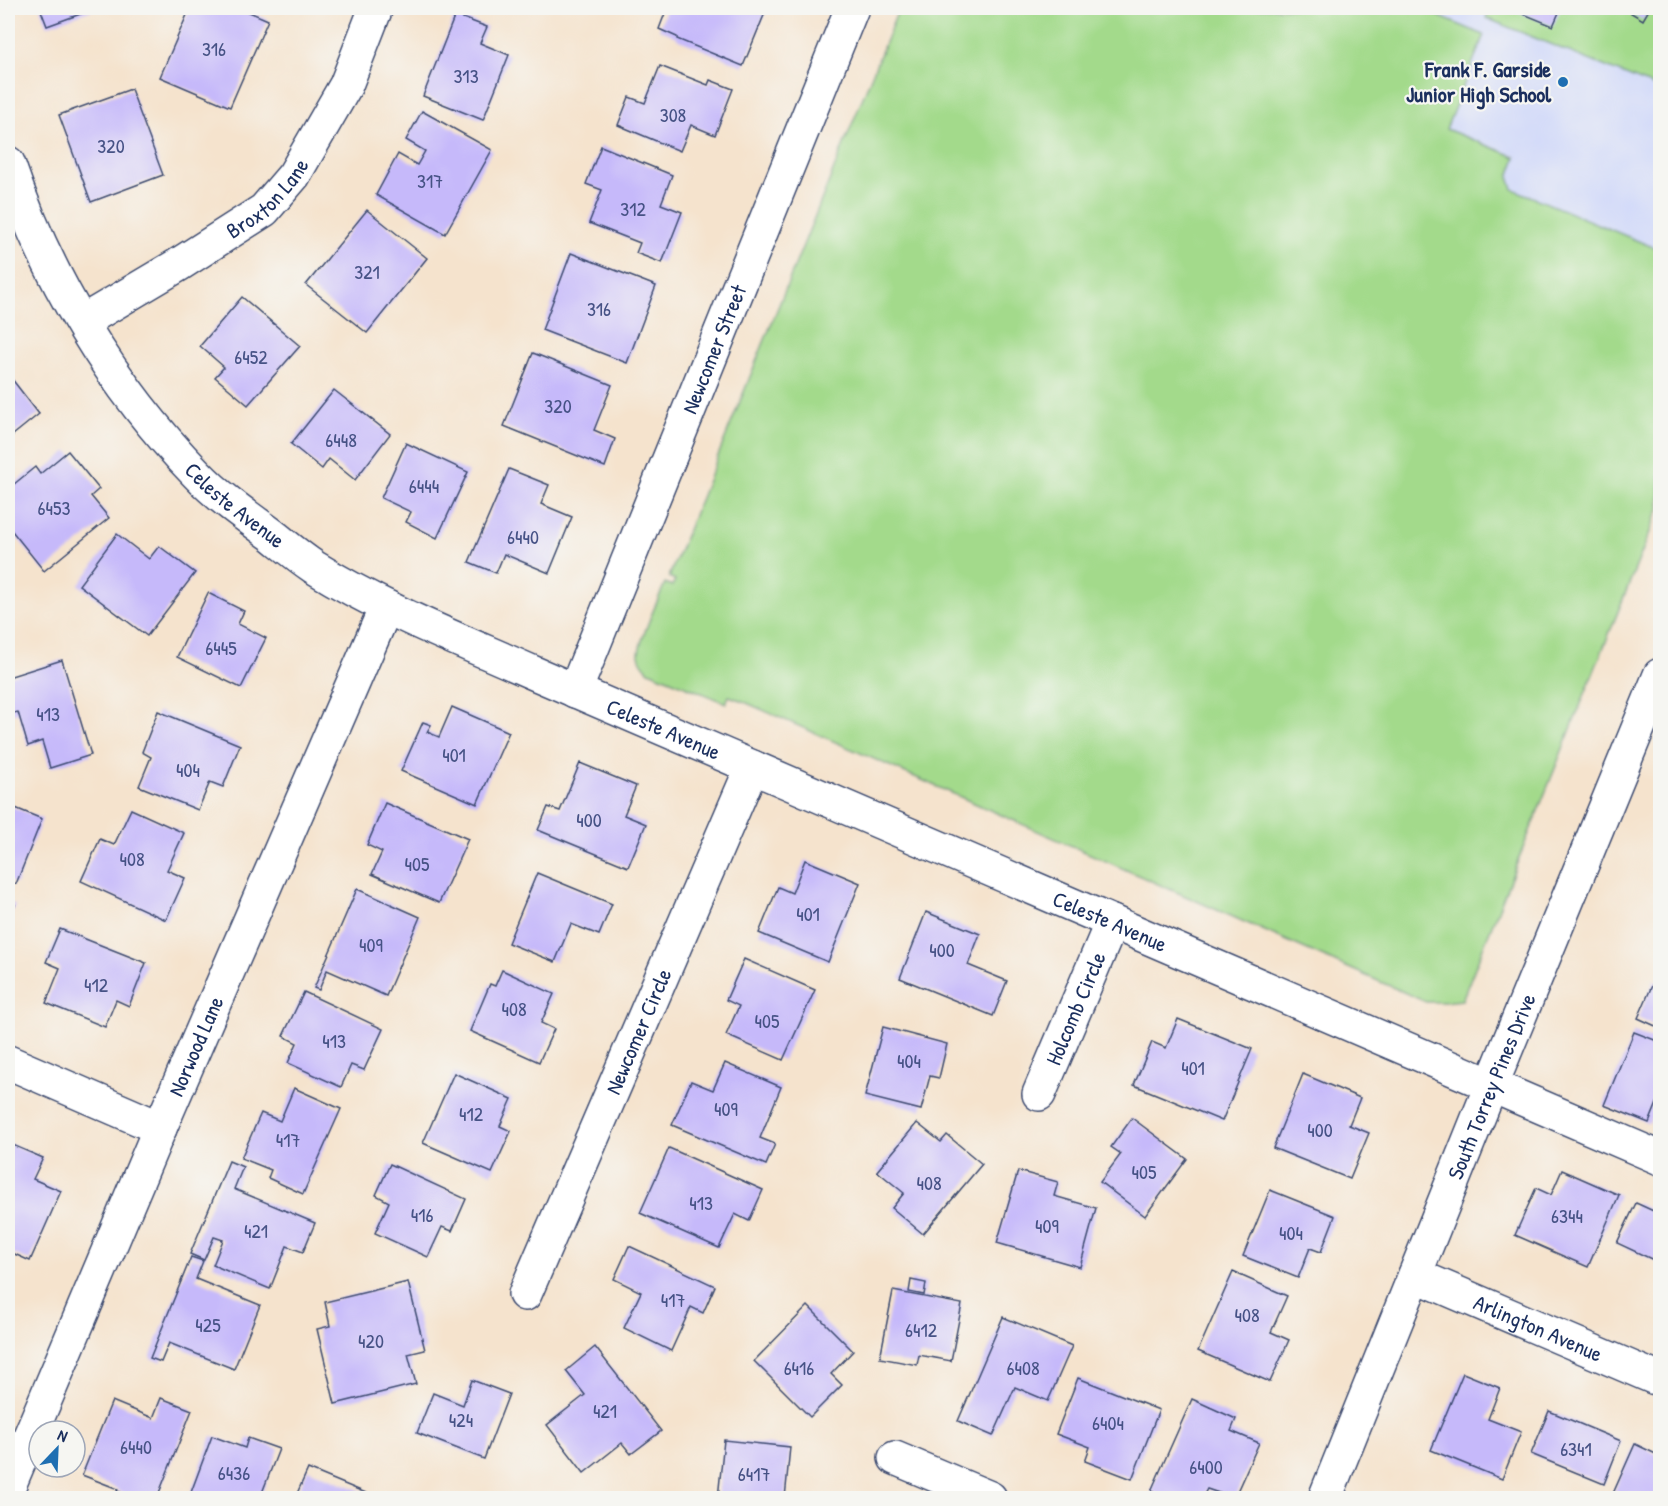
<svg xmlns="http://www.w3.org/2000/svg" width="1668" height="1506" font-family="'Patrick Hand',sans-serif">
  <style>
    .built { fill: #d1d9f9 }
    .green { fill: #a3da8b; stroke: #5f8474; stroke-width: 1.5 }
    .building { fill: #c6b9fa }
    .lines { fill: none; stroke-linecap: round; stroke-linejoin: round }
    .minor-casing { stroke: #3c4a6f; stroke-width: 36 }
    .major-casing { stroke: #3c4a6f; stroke-width: 36 }
    .minor { stroke: #fff; stroke-width: 33 }
    .major { stroke: #fff; stroke-width: 33 }
    .poi-dot { fill: #1f6fb2; stroke: #f6f6f2; stroke-width: 2 }
    .labels { text-anchor: middle; dominant-baseline: central; stroke-width: 4.5; stroke-linejoin: round; paint-order: stroke }
    .number-label { font-size: 20px; fill: #465285 }
    .poi-label { font-size: 22px; font-weight: bold; fill: #1b2f5e; stroke: #f6f6f2; text-anchor: end }
    .street-label { font-size: 22px; fill: #1b2f5e; stroke: #f6f6f2 }
  </style>
  <rect width="100%" height="100%" fill="#f6f6f2"/>
  <filter id="ink" filterUnits="userSpaceOnUse"><feTurbulence type="fractalNoise" baseFrequency=".0167" numOctaves="2"/><feDisplacementMap in="SourceGraphic" scale="12" xChannelSelector="R" yChannelSelector="G"/><feConvolveMatrix kernelMatrix="1 2 1 2 8 2 1 2 1" color-interpolation-filters="sRGB"/></filter>
  <filter id="wash" filterUnits="userSpaceOnUse"><feTurbulence type="fractalNoise" baseFrequency=".008" numOctaves="4" result="noise"/><feDisplacementMap in="SourceGraphic" scale="24" xChannelSelector="R" yChannelSelector="G"/><feGaussianBlur stdDeviation="1.35" result="paint"/><feColorMatrix in="noise" values="0 0 0 0 0 0 0 0 0 0 0 0 0 0 0 0 0 1.4 0 .05"/><feComposite in="paint" operator="in"/></filter>
  <g filter="url(#wash)">
    <rect width="100%" height="100%" fill="#f5e3cd"/>
    <path class="built" d="M1419 8H1660V250L1513 189 1509 177 1516 156 1446 129 1484 35Z"/>
    <g class="green">
      <path d="M899 8H1419L1484 35 1446 129 1516 157 1509 177 1513 189 1660 250V507L1462 1000 1444 1002H1426L740 700 729 696 726 703 649 671C645 667 640 662 639 655 638 642 659 598 665 583L672 586 675 580 669 577Z"/>
      <path d="M1490 8H1660V89L1486 18Z"/>
    </g>
    <g id="blocks">
      <g class="building">
        <path d="M40 8H97L47 26Z"/>
        <path d="M190 8H240L268 20 230 107 160 77Z"/>
        <path d="M667 8H767L743 66 677 39V37L659 29Z"/>
        <path d="M1509 8H1561L1553 26Z"/>
        <path d="M1630 8H1650L1643 20 1628 11Z"/>
        <path d="M455 15 487 27 480 43 509 55 483 120 423 96Z"/>
        <path d="M660 66 708 85 710 80 733 89 715 135 691 125 680 151 618 125 629 97 645 103Z"/>
        <path d="M131 89 163 175 91 202 59 115Z"/>
        <path d="M422 111 492 150 445 234 376 195 398 154 417 165 425 151 406 140Z"/>
        <path d="M601 146 672 175 661 204 682 212 662 263 636 253 640 243 589 223 602 190 586 184Z"/>
        <path d="M367 210 427 258 367 333 306 285Z"/>
        <path d="M571 253 656 286 627 363 542 330Z"/>
        <path d="M242 297 300 346 248 405 215 377 224 367 200 346Z"/>
        <path d="M533 353 612 385 594 430 615 439 605 467 504 426Z"/>
        <path d="M8 374 39 414 8 439Z"/>
        <path d="M334 390 390 434 355 480 329 459 322 469 291 444Z"/>
        <path d="M406 443 468 472 437 538 406 522 411 512 381 498Z"/>
        <path d="M68 451 99 489 91 496 109 518 44 571 8 526V489L35 467 40 474Z"/>
        <path d="M509 469 549 485 541 504 572 517 549 573 504 554 496 573 469 562Z"/>
        <path d="M117 534 149 559 159 546 195 573 147 636 79 585Z"/>
        <path d="M208 593 244 611 238 624 266 638 241 688 177 657Z"/>
        <path d="M62 660 91 755 50 768 42 741 28 746 18 712 8 714V677Z"/>
        <path d="M452 707 509 732 477 804 401 771 423 722 431 725 427 732 439 737Z"/>
        <path d="M158 711 240 745 223 787 210 782 198 810 139 786 151 757 142 752Z"/>
        <path d="M580 763 636 786 624 815 646 824 628 867 538 830 548 807 560 811Z"/>
        <path d="M385 803 468 839 439 903 372 874 382 852 367 845Z"/>
        <path d="M8 805 42 819 16 884 8 880Z"/>
        <path d="M131 809 184 833 167 870 185 878 166 920 81 881 100 839 114 845Z"/>
        <path d="M805 860 860 883 828 962 759 933 778 887 792 893Z"/>
        <path d="M537 873 612 904 599 935 571 924 555 962 508 943Z"/>
        <path d="M357 889 420 917 386 996 327 970 319 990 314 988Z"/>
        <path d="M8 902 15 905 8 923Z"/>
        <path d="M926 912 980 934 968 965 1007 981 993 1016 900 978Z"/>
        <path d="M60 929 146 963 129 1006 116 1000 105 1027 46 1003 60 968 46 962Z"/>
        <path d="M744 959 815 990 783 1060 726 1035 739 1006 726 1000Z"/>
        <path d="M502 970 554 994 541 1023 554 1029 539 1062 470 1031 490 984 495 986Z"/>
        <path d="M1654 981 1660 984V1028L1638 1018Z"/>
        <path d="M304 992 383 1029 364 1070 351 1065 341 1087 288 1063 297 1043 283 1036Z"/>
        <path d="M1178 1019 1252 1049 1222 1121 1134 1085 1152 1042 1166 1048Z"/>
        <path d="M883 1027 947 1044 939 1078 930 1076 921 1110 865 1096Z"/>
        <path d="M1634 1032 1660 1042V1096L1649 1123 1604 1105Z"/>
        <path d="M725 1063 781 1087 760 1138 775 1144 766 1165 672 1125 691 1081 713 1090Z"/>
        <path d="M454 1073 512 1099 500 1126 511 1131 492 1173 423 1143Z"/>
        <path d="M1303 1074 1360 1098 1349 1125 1369 1133 1350 1179 1273 1148Z"/>
        <path d="M294 1088 341 1109 303 1194 268 1178 271 1170 241 1158 261 1113 280 1121Z"/>
        <path d="M1132 1118 1187 1159 1145 1216 1100 1182 1121 1154 1111 1147Z"/>
        <path d="M917 1123 941 1142 947 1135 982 1164 923 1234 892 1208 904 1193 877 1171Z"/>
        <path d="M8 1143 43 1158 33 1179 61 1191 30 1261 10 1252 12 1247 8 1245Z"/>
        <path d="M669 1148 763 1190 749 1221 735 1214 719 1248 640 1213Z"/>
        <path d="M229 1161 243 1167 234 1189 315 1223 303 1252 287 1246 270 1289 213 1265 223 1240 214 1237 204 1260 190 1254Z"/>
        <path d="M390 1164 466 1199 452 1231 442 1227 428 1257 375 1233 389 1202 376 1195Z"/>
        <path d="M1562 1170 1619 1195 1588 1267 1515 1235 1536 1188 1551 1195Z"/>
        <path d="M1018 1171 1058 1182 1054 1196 1096 1208 1080 1267 997 1243Z"/>
        <path d="M1270 1190 1335 1216 1321 1252 1310 1248 1298 1278 1243 1256Z"/>
        <path d="M1636 1203 1660 1214V1263L1617 1243Z"/>
        <path d="M629 1246 715 1286 703 1313 691 1307 671 1351 624 1328 641 1292 614 1279Z"/>
        <path d="M191 1257 203 1261 196 1279 260 1305 234 1369 169 1343 161 1362 150 1358Z"/>
        <path d="M1233 1272 1287 1296 1271 1332 1289 1340 1270 1382 1198 1351Z"/>
        <path d="M911 1280 926 1283 924 1295 909 1292Z"/>
        <path d="M408 1282 425 1350 408 1354 416 1384 335 1404 317 1329 330 1326 325 1302Z"/>
        <path d="M893 1291 962 1304 951 1361 919 1355 917 1365 880 1358Z"/>
        <path d="M808 1306 853 1351 831 1374 842 1385 810 1417 754 1361Z"/>
        <path d="M1003 1317 1072 1346 1048 1401 1015 1387 993 1436 958 1421Z"/>
        <path d="M595 1347 661 1431 631 1454 622 1443 584 1473 547 1425 585 1395 566 1371Z"/>
        <path d="M1463 1373 1500 1388 1488 1419 1521 1432 1502 1479 1431 1450Z"/>
        <path d="M1078 1378 1159 1410 1132 1479 1085 1461 1090 1447 1056 1434Z"/>
        <path d="M472 1380 509 1394 484 1459 417 1433 433 1393 463 1405Z"/>
        <path d="M161 1398 192 1410 157 1498H136L117 1491 118 1489 82 1475 112 1401 153 1418Z"/>
        <path d="M1192 1399 1236 1419 1231 1431 1259 1443 1234 1498 1207 1489 1202 1498H1168L1151 1491Z"/>
        <path d="M1549 1411 1621 1441 1604 1484 1531 1454Z"/>
        <path d="M212 1436 245 1448 248 1438 279 1449 260 1498H199L190 1495Z"/>
        <path d="M724 1440 790 1447 785 1498H718Z"/>
        <path d="M1635 1444 1660 1456V1483L1657 1492 1660 1493V1498H1611Z"/>
        <path d="M308 1469 378 1498H295Z"/>
      </g>
    </g>
  </g>
  <g filter="url(#ink)">
    <use href="#blocks" fill-opacity="0" stroke="#3c4a6f" stroke-width="1.5"/>
    <g class="lines">
      <defs>
        <g id="minor">
          <path id="s1" d="M8 163C46 277 113 388 197 474 219 497 245 515 271 534 285 545 299 557 314 567 383 610 460 640 534 673L1660 1158"/>
          <path id="s2" d="M82 322 178 265 264 210 294 175 346 85 376 8"/>
          <path id="s3" d="M575 691 852 8"/>
          <path d="M8 1062 160 1128"/>
          <path id="s4" d="M1039 1094 1112 922"/>
          <path id="s5" d="M1415 1275 1660 1380"/>
          <path id="s6" d="M525 1294 752 767"/>
          <path d="M895 1458 990 1498"/>
          <path id="s7" d="M8 1488 160 1128 386 607"/>
        </g>
        <g id="major">
          <path id="s8" d="M1325 1498 1491 1086 1660 675"/>
        </g>
      </defs>
      <use href="#minor" class="minor-casing"/>
      <use href="#major" class="major-casing"/>
      <use href="#minor" class="minor"/>
      <use href="#major" class="major"/>
    </g>
  </g>
  <circle class="poi-dot" cx="1563" cy="82" r="6"/>
  <g class="labels">
    <g class="number-label">
      <text x="214" y="48">316</text>
      <text x="466" y="75">313</text>
      <text x="673" y="114">308</text>
      <text x="111" y="145">320</text>
      <text x="430" y="180">317</text>
      <text x="633" y="208">312</text>
      <text x="367" y="271">321</text>
      <text x="599" y="308">316</text>
      <text x="251" y="356">6452</text>
      <text x="558" y="405">320</text>
      <text x="341" y="439">6448</text>
      <text x="424" y="485">6444</text>
      <text x="54" y="507">6453</text>
      <text x="523" y="536">6440</text>
      <text x="221" y="647">6445</text>
      <text x="48" y="713">413</text>
      <text x="454" y="754">401</text>
      <text x="188" y="769">404</text>
      <text x="589" y="819">400</text>
      <text x="132" y="858">408</text>
      <text x="417" y="863">405</text>
      <text x="808" y="913">401</text>
      <text x="371" y="944">409</text>
      <text x="942" y="949">400</text>
      <text x="96" y="984">412</text>
      <text x="514" y="1008">408</text>
      <text x="767" y="1020">405</text>
      <text x="334" y="1040">413</text>
      <text x="909" y="1060">404</text>
      <text x="1193" y="1067">401</text>
      <text x="726" y="1108">409</text>
      <text x="471" y="1113">412</text>
      <text x="1320" y="1129">400</text>
      <text x="288" y="1139">417</text>
      <text x="1144" y="1171">405</text>
      <text x="929" y="1182">408</text>
      <text x="701" y="1202">413</text>
      <text x="422" y="1214">416</text>
      <text x="1567" y="1215">6344</text>
      <text x="1047" y="1225">409</text>
      <text x="256" y="1230">421</text>
      <text x="1291" y="1232">404</text>
      <text x="673" y="1299">417</text>
      <text x="1247" y="1314">408</text>
      <text x="208" y="1324">425</text>
      <text x="921" y="1329">6412</text>
      <text x="371" y="1340">420</text>
      <text x="799" y="1367">6416</text>
      <text x="1023" y="1367">6408</text>
      <text x="605" y="1410">421</text>
      <text x="461" y="1419">424</text>
      <text x="1108" y="1422">6404</text>
      <text x="136" y="1446">6440</text>
      <text x="1576" y="1448">6341</text>
      <text x="1206" y="1466">6400</text>
      <text x="234" y="1472">6436</text>
      <text x="754" y="1473">6417</text>
    </g>
    <g class="poi-label">
      <text x="1551" y="69">Frank F. Garside<tspan x="1551" dy="25">Junior High School</tspan></text>
    </g>
    <g class="street-label">
      <text stroke="none"><textPath href="#s2" startOffset="224">Broxton Lane</textPath></text>
      <text stroke="none"><textPath href="#s3" startOffset="369">Newcomer Street</textPath></text>
      <text stroke="none"><textPath href="#s1" startOffset="416">Celeste Avenue</textPath></text>
      <text stroke="none"><textPath href="#s1" startOffset="902">Celeste Avenue</textPath></text>
      <text stroke="none"><textPath href="#s1" startOffset="1388">Celeste Avenue</textPath></text>
      <text stroke="none"><textPath href="#s4" startOffset="93">Holcomb Circle</textPath></text>
      <text stroke="none"><textPath href="#s6" startOffset="286">Newcomer Circle</textPath></text>
      <text stroke="none"><textPath href="#s7" startOffset="480">Norwood Lane</textPath></text>
      <text stroke="none"><textPath href="#s8" startOffset="444">South Torrey Pines Drive</textPath></text>
      <text stroke="none"><textPath href="#s5" startOffset="134">Arlington Avenue</textPath></text>
    </g>
  </g>
  <rect width="1668" height="1506" fill="none" stroke="#f6f6f2" stroke-width="30"/>
  <g transform="translate(57 1449) rotate(23)"><circle r="28" fill="#f6f6f2" stroke="#9ea6b7" stroke-width="1.5"/>
  <path d="M0-4.5L10 22L0 15L-10 22Z" fill="#1f6fb2"/>
  <text y="-9" font-size="16" font-weight="bold" text-anchor="middle" fill="#1b2f5e">N</text>
  </g>
</svg>
